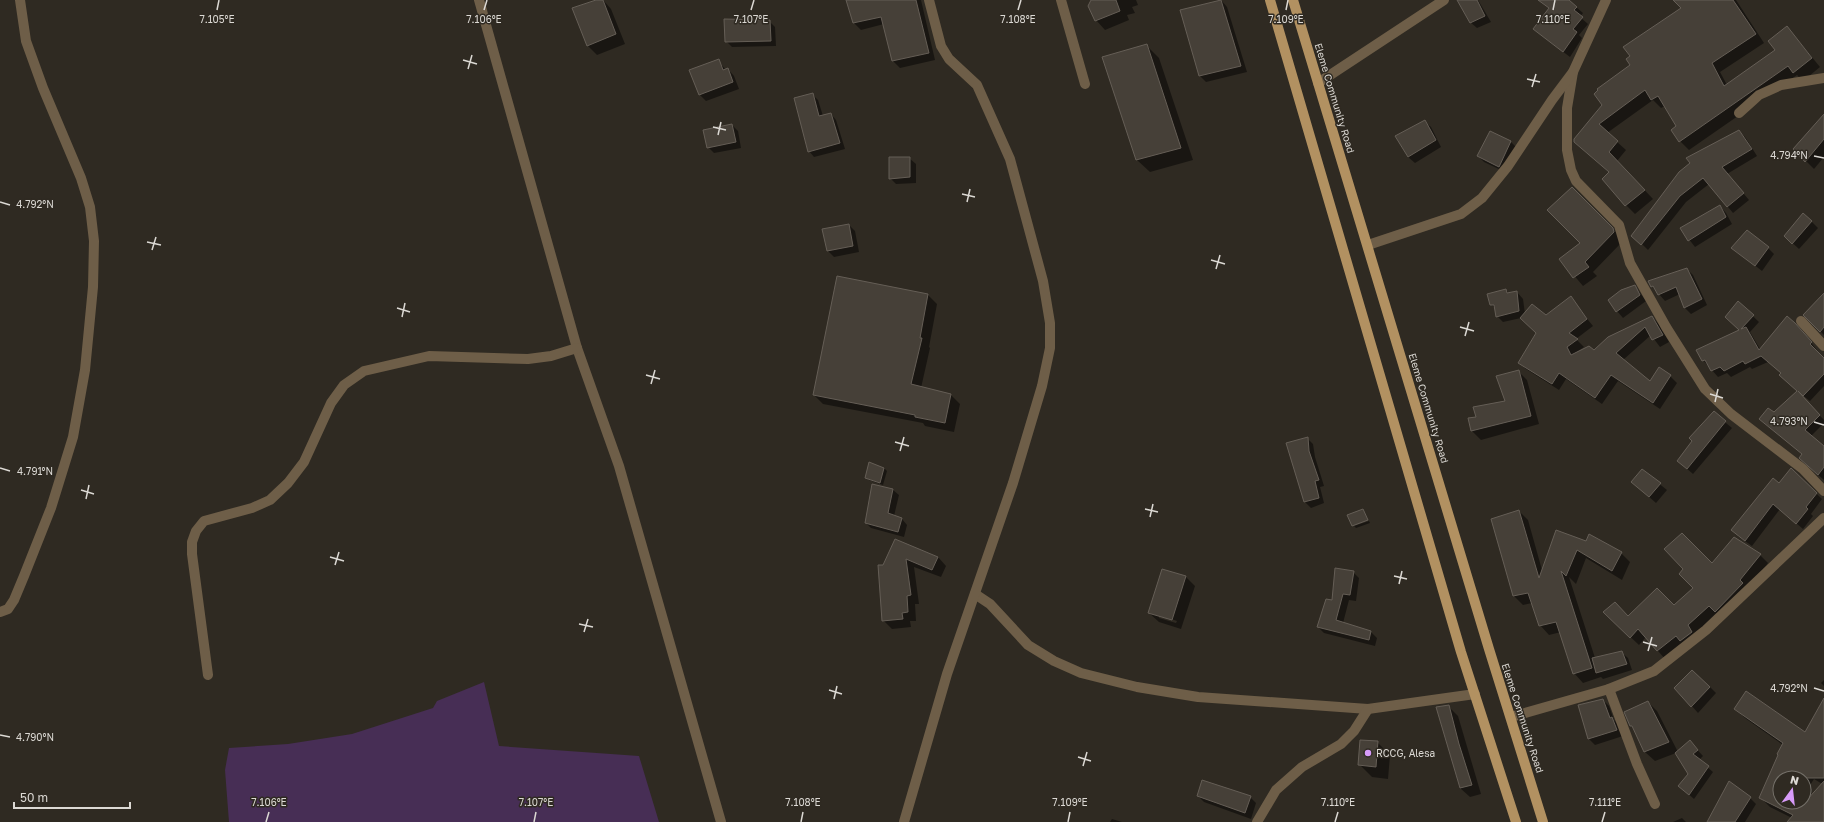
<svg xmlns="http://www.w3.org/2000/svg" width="1824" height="822" font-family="'Golos Text',sans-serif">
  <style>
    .green { fill: #472e55 }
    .shadow { fill: #0007; fill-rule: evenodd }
    .building { fill: #464038; stroke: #655e56 }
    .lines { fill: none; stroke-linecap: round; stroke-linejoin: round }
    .street { stroke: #6e5e48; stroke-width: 10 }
    .primary { stroke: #b29161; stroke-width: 10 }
    .ticks { fill: none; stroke: #dcd9d4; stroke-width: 1.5 }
    .poi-dot { fill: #d79bf9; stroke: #2f2a22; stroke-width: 1.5 }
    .labels { text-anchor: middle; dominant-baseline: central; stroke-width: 3; stroke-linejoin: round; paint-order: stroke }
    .street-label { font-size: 10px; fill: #dcd9d4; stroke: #2f2a22 }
    .poi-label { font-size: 10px; fill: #dcd9d4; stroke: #2f2a22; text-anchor: start }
    .ticks-label { font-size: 10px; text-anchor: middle; fill: #dcd9d4; stroke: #2f2a22; stroke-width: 3; stroke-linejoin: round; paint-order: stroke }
  </style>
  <rect width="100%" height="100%" fill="#2f2a22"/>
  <path class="green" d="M484 682 499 746 639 756 659 822H229L225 770 229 748 288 744 352 734 433 708 437 701Z"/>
  <g class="shadow">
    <path d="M599 0H603L611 9 625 44 597 55 588 46 574 9Z"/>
    <path d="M847 0H921L935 60 900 68 893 61 884 24 861 30 854 23Z"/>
    <path d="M1090 0H1136L1138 5 1132 7 1135 13 1127 15 1129 20 1105 30 1096 20Z"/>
    <path d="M1221 0 1227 7 1247 72 1206 82 1200 76Z"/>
    <path d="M1459 0H1478L1491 22 1477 28 1470 22Z"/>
    <path d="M1554 0H1568L1583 13 1580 17 1588 24 1579 35 1582 38 1570 57 1541 35Z"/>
    <path d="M1684 0H1736L1764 43 1720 72 1727 85 1776 50 1787 27 1820 67 1803 81 1797 75 1689 150 1680 141 1677 127 1665 106 1661 108 1653 100 1607 133 1626 150 1617 161 1653 199 1635 214 1626 205 1610 173 1574 142 1631 65 1683 8Z"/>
    <path d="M769 21 775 27 776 46 732 47 726 41Z"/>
    <path d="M1147 46 1159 58 1193 160 1150 172 1137 160 1104 58Z"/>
    <path d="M718 61 726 70 728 69 734 76 739 89 706 101 700 95 691 71Z"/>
    <path d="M812 94 818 100 823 116 831 114 836 120 845 149 814 157 809 151Z"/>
    <path d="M1824 115V157L1814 169 1806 161Z"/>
    <path d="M1424 121 1431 127 1441 147 1415 163 1408 157 1396 137Z"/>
    <path d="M732 125 738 131 741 148 714 153 708 147Z"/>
    <path d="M1739 131 1745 137 1757 156 1727 174 1749 200 1733 213 1709 184 1686 202 1648 250 1633 235Z"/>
    <path d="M1511 142 1517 148 1505 172 1484 162 1478 156Z"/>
    <path d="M909 158 916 164V183L896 184 890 178Z"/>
    <path d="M1572 188 1622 238 1623 241 1593 272 1597 276 1583 286 1561 260 1581 243Z"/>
    <path d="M1720 206 1726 213 1732 224 1695 247 1681 229Z"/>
    <path d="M1804 214 1818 228 1799 249 1785 236Z"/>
    <path d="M849 225 855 231 859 252 834 257 828 251Z"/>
    <path d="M1733 248H1768L1774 254 1762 271Z"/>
    <path d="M1687 269 1693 275 1707 305 1691 314 1685 308 1680 294 1665 301 1652 286Z"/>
    <path d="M1635 286 1646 301 1623 318 1617 311Z"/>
    <path d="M1506 290 1509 293 1517 292 1523 299 1525 314 1546 317 1570 298 1593 326 1576 339 1584 347 1575 353 1594 351 1652 317 1659 324 1669 342 1660 347 1651 335 1623 360 1650 383 1670 376 1677 383 1660 409 1618 381 1602 404 1566 379 1559 390 1526 369 1519 363 1537 333 1521 318 1503 322 1497 316 1496 309 1491 304Z"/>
    <path d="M928 295 937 304 929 347 930 348 921 388 951 395 960 404 954 432 925 426 923 423 823 404 814 395Z"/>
    <path d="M1824 299V335L1804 315Z"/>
    <path d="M1739 303 1759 322 1750 332 1760 349 1801 330 1824 359V386L1810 401 1801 394 1800 395 1824 420V423L1811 436 1824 448V480L1806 464 1803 454 1761 419 1774 413 1798 391 1782 373 1768 362 1752 369 1750 367 1731 377 1727 373 1718 377 1703 360 1740 331Z"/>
    <path d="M1518 371 1527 380 1539 424 1481 440 1472 431 1469 419 1477 418 1506 402Z"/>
    <path d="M1714 413 1732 428 1693 474 1685 467 1693 442Z"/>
    <path d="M1307 438 1313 444 1315 457 1324 486 1320 487 1324 503 1311 508 1305 502 1288 444Z"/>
    <path d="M884 468 887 471 883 485 869 480 866 477Z"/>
    <path d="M1791 469 1822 499 1811 514 1813 516 1803 529 1780 509 1752 546 1738 536Z"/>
    <path d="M1642 470 1667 490 1656 503 1639 488Z"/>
    <path d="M873 485 893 490 899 495 894 516 902 519 907 525 904 537 871 528 866 523Z"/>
    <path d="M1519 511 1528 520 1542 570 1557 532 1621 553 1630 562 1622 580 1586 558 1576 584 1569 577 1595 658 1621 652 1628 658 1632 670 1603 679 1601 677 1583 683 1574 673 1561 632 1549 635 1540 625 1532 603 1523 605 1514 596Z"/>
    <path d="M1369 521 1370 523 1356 528 1354 526Z"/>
    <path d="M1734 539 1760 555 1768 563 1748 589 1665 659 1646 637 1639 645 1604 612 1628 617 1674 607 1695 588 1712 564Z"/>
    <path d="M895 540 938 557 946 566 941 577 914 567 919 604H915L916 621H910L911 627 892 629 883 620 884 566Z"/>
    <path d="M1353 572 1359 578 1356 601 1349 600 1343 623 1371 632 1377 638 1375 646 1324 633 1318 627Z"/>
    <path d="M1186 577 1195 586 1181 629 1159 622 1149 613ZM1159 615 1177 621 1176 623 1159 618Z"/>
    <path d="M1824 680V686L1821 683Z"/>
    <path d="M1710 687 1716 693 1698 713 1676 688Z"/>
    <path d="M1603 700 1609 706 1614 720 1618 724 1623 736 1595 745 1589 739 1579 706Z"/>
    <path d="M1648 702 1657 711 1678 752 1690 742 1703 756 1699 760 1713 772 1694 799 1685 791 1689 774 1676 753 1655 761 1645 752 1635 730 1631 726Z"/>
    <path d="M1448 706 1458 716 1481 794 1470 797 1460 788Z"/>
    <path d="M1824 708V785L1814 779 1807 790 1824 804V822H1788L1792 818 1770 807 1761 798 1783 745 1745 718 1736 709 1805 733ZM1780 778H1804V802H1780Z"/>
    <path d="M1377 742 1390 755 1388 779 1372 777 1359 764Z"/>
    <path d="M1198 796 1250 797 1256 803 1251 819 1204 802Z"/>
    <path d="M1750 798 1756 804 1745 822H1710Z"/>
    <path d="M1682 818 1686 822H1673Z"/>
    <path d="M1112 819 1122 822H1110Z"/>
  </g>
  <g class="building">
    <path d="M596 0H603L616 34 587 46 572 8Z"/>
    <path d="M846 0H916L929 53 892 61 881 17 853 23Z"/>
    <path d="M1091 0H1116L1120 11 1095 21 1088 6Z"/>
    <path d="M1221 0 1241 66 1199 76 1180 10Z"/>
    <path d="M1457 0H1477L1485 16 1470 23Z"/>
    <path d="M1538 0H1569L1577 7 1574 10 1583 17 1573 29 1577 32 1563 52 1533 29 1549 8Z"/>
    <path d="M1673 0H1733L1756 34 1712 63 1724 86 1775 50 1768 41 1787 26 1812 58 1793 73 1788 66 1679 142 1671 130 1676 126 1658 96 1651 100 1645 90 1599 124 1618 141 1609 152 1645 190 1625 206 1602 179 1609 172 1574 142V139L1602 105 1594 94 1598 90 1597 89 1630 65 1626 59 1630 56 1623 47 1681 8Z"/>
    <path d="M724 19 770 20 771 41 725 42Z"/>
    <path d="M1147 44 1181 148 1136 160 1102 57Z"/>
    <path d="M719 59 723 70 728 68 733 82 699 95 689 70Z"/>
    <path d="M813 93 819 116 831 113 840 143 808 152 794 98Z"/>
    <path d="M1824 114V139L1805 162 1793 149Z"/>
    <path d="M1425 120 1436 140 1408 157 1395 136Z"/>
    <path d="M732 124 736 142 707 148 703 130Z"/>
    <path d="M1739 130 1752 149 1722 167 1744 193 1727 207 1703 178 1680 196 1641 245 1631 236 1679 172 1690 163 1686 158Z"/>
    <path d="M1490 131 1511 141 1499 167 1477 156Z"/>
    <path d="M889 157H910V177L889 179Z"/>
    <path d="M1572 187 1613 228 1614 232 1585 262 1589 267 1573 278 1559 259 1580 243 1547 210Z"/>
    <path d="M1720 205 1726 217 1688 241 1680 228Z"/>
    <path d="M1803 213 1812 221 1792 244 1784 236Z"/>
    <path d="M849 224 853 246 827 251 822 229Z"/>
    <path d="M1747 230 1769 247 1755 266 1731 248Z"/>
    <path d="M1687 268 1702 299 1684 308 1676 287 1658 295 1653 286 1651 287 1648 281Z"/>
    <path d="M837 276 928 294 920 338H922L911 384 951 394 945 423 915 417V415L813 395Z"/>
    <path d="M1635 285 1640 295 1616 312 1608 300 1621 290Z"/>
    <path d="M1506 289 1507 293 1517 291 1519 311 1496 317 1494 305H1490L1487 294Z"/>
    <path d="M1824 293V327L1820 332 1803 315Z"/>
    <path d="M1571 296 1587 319 1569 333 1578 339 1567 347 1571 355 1589 346 1594 350 1608 337 1652 316 1663 335 1652 340 1645 327 1616 353 1650 381 1659 367 1671 375 1653 403 1611 375 1595 398 1559 373 1552 384 1518 363 1536 333 1520 318 1532 304 1546 315Z"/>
    <path d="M1738 301 1754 315 1741 329 1746 327 1759 350 1787 316 1795 323 1812 342 1810 344 1824 358V374L1803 396 1798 391 1820 415 1805 430 1824 446V467L1818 475 1799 458 1802 454 1759 419 1768 408 1774 412 1797 391 1779 375 1781 373 1761 356 1745 364 1743 361 1724 371 1720 367 1711 371 1705 360 1702 361 1696 350 1739 330 1725 317Z"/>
    <path d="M1519 370 1531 416 1471 431 1468 418 1476 417 1473 407 1505 401 1496 376Z"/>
    <path d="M1714 411 1726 421 1687 469 1677 461 1692 441 1689 438Z"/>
    <path d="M1308 437 1309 451 1319 480 1315 481 1319 498 1304 502 1286 443Z"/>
    <path d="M869 462 884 468 880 483 865 478Z"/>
    <path d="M1791 468 1817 493 1806 507 1808 509 1796 524 1773 504 1745 541 1731 530 1773 478 1779 483Z"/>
    <path d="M1642 469 1661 483 1649 497 1631 482Z"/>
    <path d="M872 484 893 489 888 513 902 518 898 532 865 523Z"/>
    <path d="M1363 509 1368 520 1352 526 1347 515Z"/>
    <path d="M1519 510 1539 578 1556 530 1586 541 1589 534 1622 552 1612 571 1577 550 1566 576 1561 571 1592 668 1573 674 1556 622 1539 626 1528 593 1513 596 1491 519Z"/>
    <path d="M1682 533 1712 563 1734 537 1761 554 1740 580 1743 583 1715 612 1709 606 1688 625 1692 632 1680 641 1676 636 1657 651 1638 629 1630 638 1603 612 1615 602 1628 616 1657 588 1674 605 1693 588 1679 574 1683 569 1664 549Z"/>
    <path d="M895 539 938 557 932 570 906 559 911 595 907 596 908 612 902 613 903 619 882 621 878 565H883Z"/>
    <path d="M1335 568 1354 571 1350 595 1343 594 1336 620 1371 631 1369 640 1317 627 1326 599 1332 600Z"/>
    <path d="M1162 569 1186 576 1172 620 1148 613Z"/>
    <path d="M1622 651 1627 664 1596 673 1592 658Z"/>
    <path d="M1692 670 1710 687 1691 707 1674 688Z"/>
    <path d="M1746 691 1805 732 1824 698V778H1780V802H1805L1824 781V822H1787L1793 815 1759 798 1778 755 1777 754 1783 743 1734 709Z"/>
    <path d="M1603 699 1610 718 1612 717 1617 730 1588 739 1578 705Z"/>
    <path d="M1648 701 1669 742 1644 752 1632 726H1630L1624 712Z"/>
    <path d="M1449 705 1459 744 1472 785 1460 788 1436 707Z"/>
    <path d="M1360 740 1378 741 1376 767 1358 765Z"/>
    <path d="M1690 740 1698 750 1693 754 1709 766 1689 795 1678 786 1688 774 1675 753Z"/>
    <path d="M1202 780 1251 796 1245 813 1197 796Z"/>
    <path d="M1729 781 1751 797 1735 822H1707Z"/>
  </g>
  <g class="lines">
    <g class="street">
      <path d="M479 0 577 348 619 466 721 822"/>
      <path d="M1061 0 1085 84"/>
      <path d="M1573 72 1567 108V150L1571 170 1576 181 1619 225 1630 263 1666 327 1705 389 1731 414 1803 469 1824 491"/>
      <path d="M1318 83 1444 0"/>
      <path d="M1739 113 1759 95 1781 85 1824 78"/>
      <path d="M1368 245 1461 214 1482 198 1508 166 1552 100 1573 72 1606 0"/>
      <path d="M1801 321 1824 346"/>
      <path d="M975 594 990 604 1028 645 1054 661 1081 673 1137 687 1198 697 1368 709 1475 694"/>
      <path d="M0 612 8 609 14 600 24 576 51 508 73 437 85 370 93 287 94 241 90 207 81 178 43 88 26 41 20 0"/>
      <path d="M208 675 192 554V542L196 531 204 521 252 508 270 500 288 483 304 462 331 403 344 385 364 371 429 356 528 359 551 356 577 348"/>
      <path d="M1609 689 1637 764 1655 804"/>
      <path d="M1511 717 1609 689 1654 671 1706 630 1824 518"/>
      <path d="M904 822 947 674 1013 483 1042 386 1050 348V323L1043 281 1010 159 977 85 949 59 941 46 929 0"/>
      <path d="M1257 822 1276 790 1302 767 1341 744 1354 731 1368 709"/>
    </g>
    <g class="primary">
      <path d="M1270 0 1461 652 1516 822"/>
      <path d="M1293 0 1489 649 1543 822"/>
    </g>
  </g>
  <path class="ticks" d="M217 10 219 0M484 10 487 0M751 10 754 0M1018 10 1021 0M1286 10 1288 0M1553 10 1555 0M463 60 477 64M468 69 472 55M1527 79 1540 82M1532 87 1536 74M713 127 726 130M718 135 721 122M1814 156 1824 158M962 194 975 197M0 202 10 205M967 202 970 189M147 242 161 245M152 250 156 237M1211 260 1225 264M1216 269 1220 255M397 308 410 312M402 317 405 303M1460 327 1474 331M1465 336 1469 322M646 375 660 379M651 384 655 370M1710 394 1723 398M1715 402 1718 389M1814 422 1824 425M895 442 909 446M900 451 904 437M0 468 10 471M81 490 94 494M86 499 89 485M1145 509 1158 512M1150 517 1153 504M330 557 344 561M335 565 339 552M1394 576 1407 579M1399 584 1402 571M579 624 593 627M584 632 588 619M1643 642 1657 646M1648 651 1652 637M1814 688 1824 691M829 690 842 694M834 699 837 686M0 735 10 737M1078 757 1091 761M1083 766 1087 752M266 822 269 812M534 822 536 812M801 822 803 812M1068 822 1070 812M1335 822 1338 812M1602 822 1605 812"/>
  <circle class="poi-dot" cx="1368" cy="753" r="4"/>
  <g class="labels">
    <g class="street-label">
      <text transform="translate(1335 98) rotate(73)">Eleme Community Road</text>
      <text transform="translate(1429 408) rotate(73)">Eleme Community Road</text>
      <text transform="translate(1523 718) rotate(72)">Eleme Community Road</text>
    </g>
    <g class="poi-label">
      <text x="1376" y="753">RCCG, Alesa</text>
    </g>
  </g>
  <g class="ticks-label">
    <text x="217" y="23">7.105°E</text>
    <text x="484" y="23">7.106°E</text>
    <text x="751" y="23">7.107°E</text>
    <text x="1018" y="23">7.108°E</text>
    <text x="1286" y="23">7.109°E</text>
    <text x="1553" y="23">7.110°E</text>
    <text x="1789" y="159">4.794°N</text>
    <text x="35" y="208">4.792°N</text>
    <text x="1789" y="425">4.793°N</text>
    <text x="35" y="475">4.791°N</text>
    <text x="1789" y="692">4.792°N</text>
    <text x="35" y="741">4.790°N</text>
    <text x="269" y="806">7.106°E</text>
    <text x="536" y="806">7.107°E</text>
    <text x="803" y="806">7.108°E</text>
    <text x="1070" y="806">7.109°E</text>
    <text x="1338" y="806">7.110°E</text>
    <text x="1605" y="806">7.111°E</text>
  </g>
  <g transform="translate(1792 790) rotate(15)"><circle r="19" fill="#2f2a22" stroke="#747069"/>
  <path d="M0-3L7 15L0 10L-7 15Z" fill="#d79bf9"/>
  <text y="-6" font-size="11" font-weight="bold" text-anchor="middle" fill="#dcd9d4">N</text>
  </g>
  <path d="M14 802v6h116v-6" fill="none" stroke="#dcd9d4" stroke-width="2"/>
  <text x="20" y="802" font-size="12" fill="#dcd9d4" stroke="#2f2a22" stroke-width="3" paint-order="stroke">50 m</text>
</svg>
